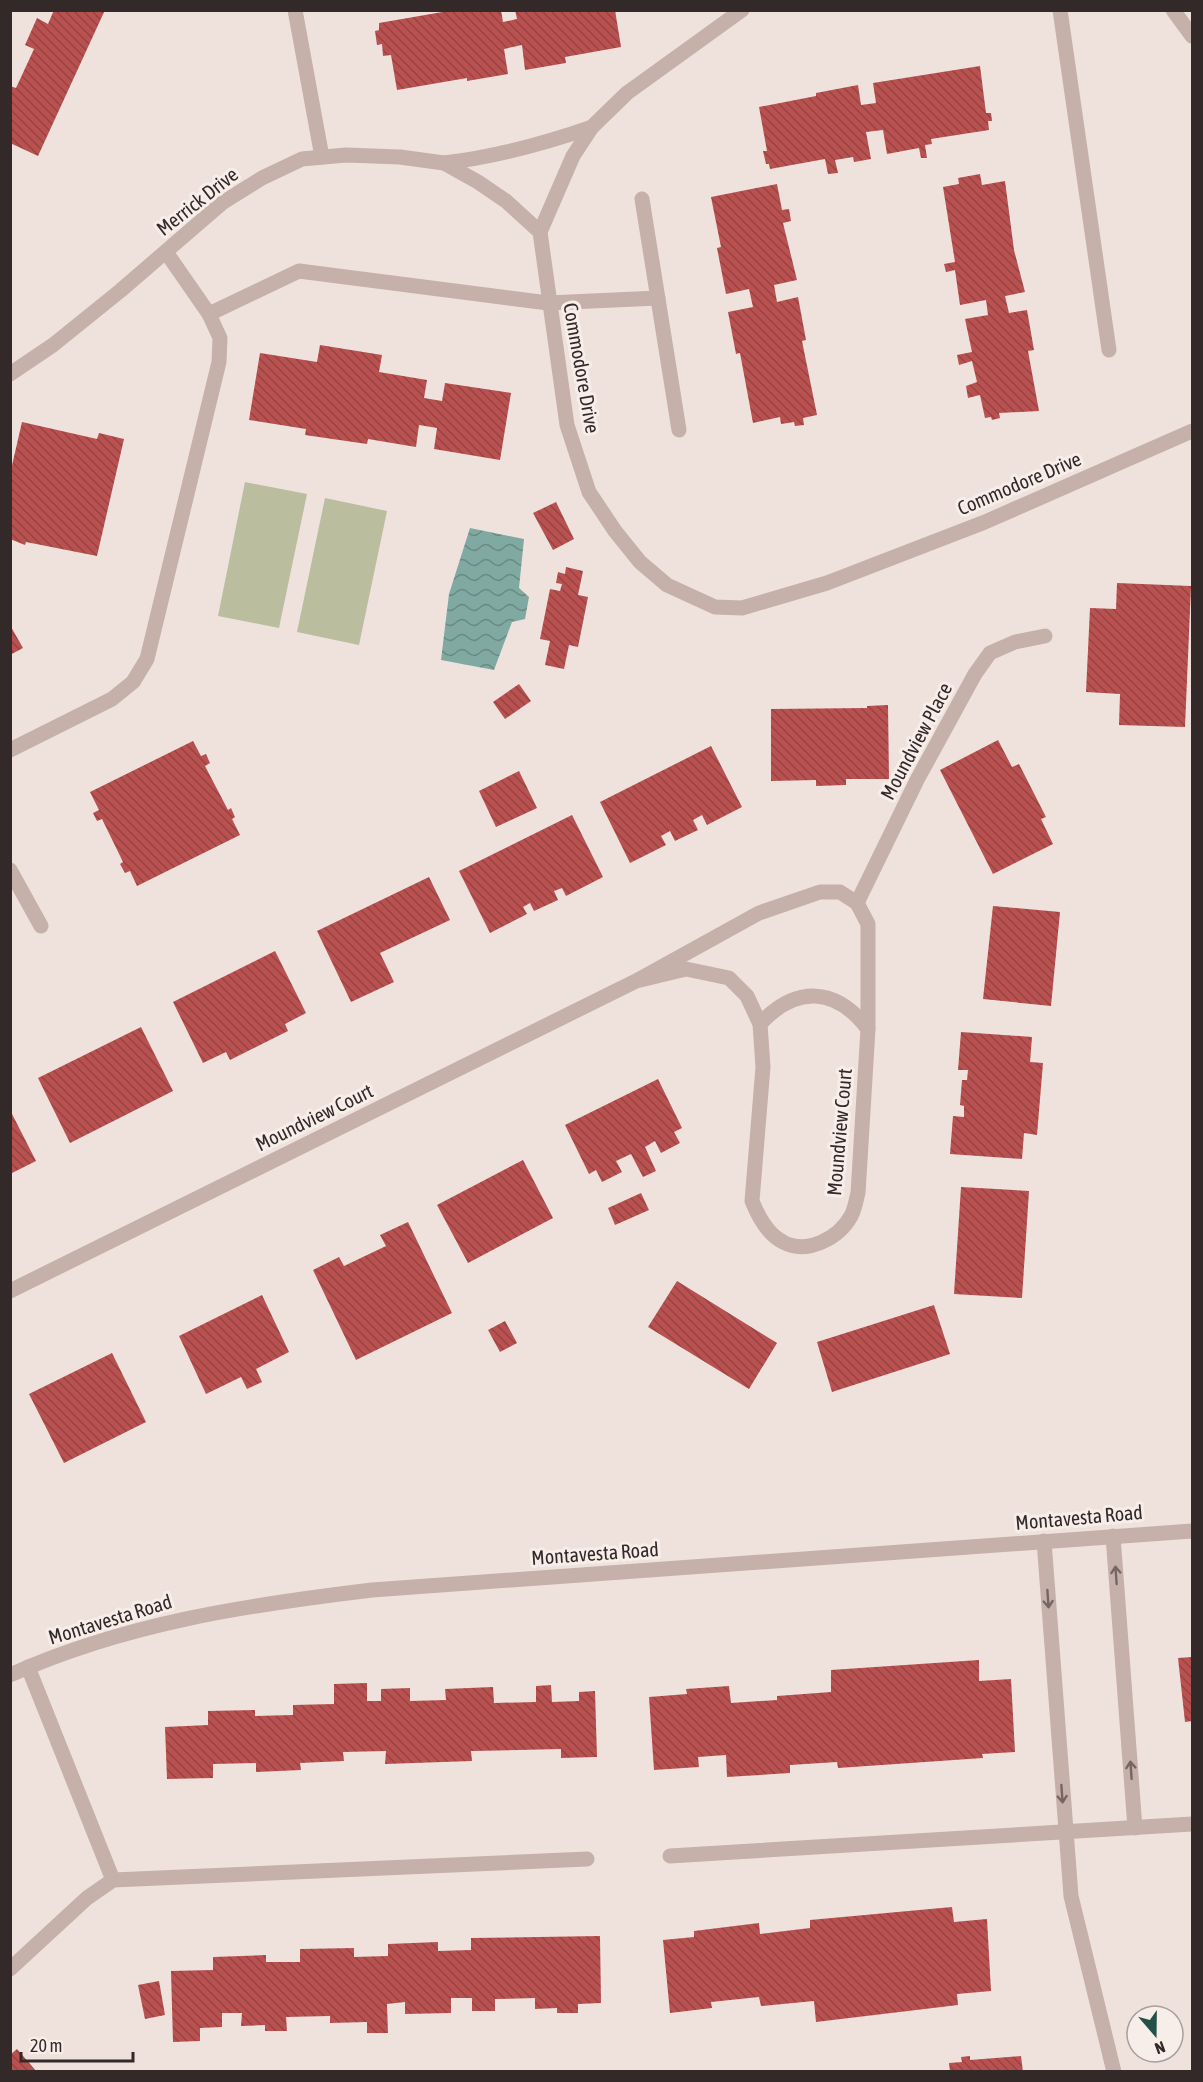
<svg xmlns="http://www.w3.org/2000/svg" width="1203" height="2082" font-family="'Asap Condensed',sans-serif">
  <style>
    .garden { fill: #babd9e }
    .water { fill: url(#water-waves) }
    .building { fill: url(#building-back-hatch) }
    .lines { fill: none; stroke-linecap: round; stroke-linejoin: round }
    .service { stroke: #c6b0aa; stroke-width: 15 }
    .minor { stroke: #c6b0aa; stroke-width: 15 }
    .oneway { stroke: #766663 }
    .labels { text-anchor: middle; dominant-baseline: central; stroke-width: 6; stroke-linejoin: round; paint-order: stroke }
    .street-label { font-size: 20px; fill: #342929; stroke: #f7ede9 }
  </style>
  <defs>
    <pattern id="water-waves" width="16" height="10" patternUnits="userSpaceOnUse" patternTransform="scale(1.5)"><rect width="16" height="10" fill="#7fa9a1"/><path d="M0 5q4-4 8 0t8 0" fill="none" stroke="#698a83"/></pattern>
    <pattern id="building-back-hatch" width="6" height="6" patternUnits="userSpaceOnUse" patternTransform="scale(1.5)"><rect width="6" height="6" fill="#b95151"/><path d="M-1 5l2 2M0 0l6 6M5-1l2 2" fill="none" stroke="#974343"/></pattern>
  </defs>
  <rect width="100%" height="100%" fill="#efe2dd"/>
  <g class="garden">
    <path d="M245 482 307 494 279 628 218 616Z"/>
    <path d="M325 498 387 511 359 645 297 632Z"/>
  </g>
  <path class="water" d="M470 528 524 539 519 588 529 597 525 619 512 622 494 670 441 660 449 594Z"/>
  <g class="building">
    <path d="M54 10H105L38 156 10 143V86L16 88 34 49 25 45 37 18 48 24Z"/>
    <path d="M454 10H501L503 22 517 19 515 10H615L621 47 565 57 566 63 525 70 522 45 504 49 508 74 467 81V78L397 90 391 55 383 56 382 44 377 45 375 31 379 30V23Z"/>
    <path d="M980 66 986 113H991L992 121H988L989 130 931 139 932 144 925 145 927 158H921L919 148 887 154 883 130 866 132 871 159 854 162 853 157 835 160 838 173 828 174 825 159 770 169 769 164H766L763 151H767L759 107 816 96V93L858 85 861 105 876 103 873 83Z"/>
    <path d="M980 174 982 185 1005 181 1014 250 1025 292 1005 296 1009 313 1027 310 1034 350 1028 351 1039 411 999 413 1000 418 992 420 991 417 985 418 980 395 968 398 966 386 977 382 972 361 959 365 957 355 972 352 965 319 988 315 986 300 960 305 955 270 946 272 944 264 955 262 943 187 959 184 958 178Z"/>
    <path d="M777 184 782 210 789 209 791 221 783 223 797 280 774 285 777 302 798 297 806 340 802 341 817 415 803 418 804 425 795 426 794 422 781 424 780 417 753 423 740 353 736 354 728 312 753 307 749 289 726 294 717 248 721 247 711 197Z"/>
    <path d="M320 345 382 355 379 372 427 380 424 398 442 401 445 383 511 393 500 460 434 449 437 428 419 425 416 447 368 439 367 444 305 435 306 429 249 420 260 353 317 362Z"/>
    <path d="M22 422 97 439 99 433 124 439 97 556 26 542 25 545 10 539V474Z"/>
    <path d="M556 502 574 539 553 550 533 513Z"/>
    <path d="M566 567 583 571 578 595 588 597 578 647 569 645 564 669 545 665 550 641 540 639 550 589 560 591 562 584 556 583 558 572 565 574Z"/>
    <path d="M1117 583 1191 586 1185 727 1119 725 1120 694 1086 692 1090 608 1116 609Z"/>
    <path d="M10 625 23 648 10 655Z"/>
    <path d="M519 684 531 701 505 719 493 702Z"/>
    <path d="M888 705 889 779H846V785L816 786V780L771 781V709L867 708V706Z"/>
    <path d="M998 740 1012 767 1019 764 1046 817 1041 819 1053 844 993 874 940 770Z"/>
    <path d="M193 741 201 756 206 754 210 763 205 766 228 810 231 808 235 817 232 819 240 835 137 886 130 871 125 873 120 864 123 862 102 819 97 821 93 813 99 810 90 792Z"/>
    <path d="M711 746 742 807 707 825 702 815 693 820 698 830 675 841 670 831 661 836 666 845 630 863 600 802Z"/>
    <path d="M519 771 537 808 496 827 479 791Z"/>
    <path d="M572 815 603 877 566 896 562 888 554 891 558 900 534 911 530 903 523 907 527 914 490 933 459 871Z"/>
    <path d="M429 877 450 920 380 953 394 982 351 1002 317 931Z"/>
    <path d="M993 906 1060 912 1051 1006 983 999Z"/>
    <path d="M275 951 306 1013 285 1024 288 1031 230 1060 226 1052 203 1063 173 1002Z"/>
    <path d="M141 1027 173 1091 70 1143 38 1078Z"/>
    <path d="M961 1032 1032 1037 1030 1062 1043 1063 1037 1135 1024 1133 1022 1159 950 1154 953 1116 964 1117V1106L960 1105 962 1080H967L968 1070H958Z"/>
    <path d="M658 1079 682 1128 674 1132 680 1143 661 1153 655 1141 645 1147 656 1171 643 1177 631 1154 616 1161 622 1172 602 1182 596 1170 589 1174 565 1125Z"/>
    <path d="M10 1110 36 1161 10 1174Z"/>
    <path d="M523 1160 553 1218 468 1263 437 1205Z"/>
    <path d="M961 1187 1029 1191 1022 1298 954 1294Z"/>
    <path d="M641 1193 649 1210 615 1225 608 1208Z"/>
    <path d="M408 1222 452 1313 356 1360 313 1270 339 1257 344 1266 386 1246 380 1235Z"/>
    <path d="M677 1281 777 1343 749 1389 648 1327Z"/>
    <path d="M262 1295 289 1352 256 1369 262 1382 247 1389 241 1377 206 1394 179 1336Z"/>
    <path d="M934 1305 950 1354 832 1392 817 1342Z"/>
    <path d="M505 1321 517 1343 500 1352 488 1330Z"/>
    <path d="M112 1353 146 1422 64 1463 29 1394Z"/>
    <path d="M1192 1657V1721L1185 1722 1178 1658Z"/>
    <path d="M979 1660V1681L1011 1679 1015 1752 982 1754 983 1758 838 1768 837 1762 790 1765V1773L727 1777 726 1755 698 1757 699 1767 654 1770 649 1697 687 1694 686 1689 729 1686 731 1703 777 1700V1696L831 1692V1670Z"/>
    <path d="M367 1683V1701H381V1689L410 1688V1701L446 1700 445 1689 493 1687 494 1703 536 1702V1686L551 1685 552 1702 579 1701V1692L595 1691 597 1757 561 1758V1749L471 1751 472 1761 385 1764 386 1751 343 1752 344 1761 300 1763 301 1770 256 1772V1763L213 1764V1778L167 1779 165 1727 208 1725V1711L255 1710V1716L293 1715V1705L334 1704V1684Z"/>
    <path d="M952 1907 954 1922 987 1919 991 1991 957 1994 958 2005 816 2022 814 2001 761 2006 759 1997 711 2002 712 2008 670 2013 663 1940 694 1937V1931L759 1923 760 1934 810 1928V1920Z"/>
    <path d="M600 1936 601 2003 578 2004V2013H557V2008L535 2009V1998L495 1999V2011H472V1998H451V2013L405 2014V2002L387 2004 388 2033H367V2022L330 2023V2016L286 2017 287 2031H265V2025L241 2026 242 2013H222V2027L200 2028V2041L173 2042 171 1971 213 1970V1957L266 1955V1962H300V1949L354 1948V1957L388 1956V1944L438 1942V1951L471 1950V1938Z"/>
    <path d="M159 1981 165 2015 145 2019 138 1985Z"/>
    <path d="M17 2049 37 2072H10V2055Z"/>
    <path d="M970 2056V2060L1021 2056 1023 2072H950L949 2063 962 2062 961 2057Z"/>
  </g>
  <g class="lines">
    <g class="service">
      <path d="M295 10 322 157"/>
      <path d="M1060 10 1109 350"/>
      <path d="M1173 10 1192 36"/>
      <path d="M642 199 679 430"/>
      <path d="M209 314 299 271 548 303 658 298"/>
      <path d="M10 750 112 699 133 682 147 659 219 362 220 338 209 314 166 252"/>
      <path d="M10 870 41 926"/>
      <path d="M1113 1536 1135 1828"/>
      <path d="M1044 1541 1071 1896 1114 2072"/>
      <path d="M28 1667 113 1880"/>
      <path d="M670 1856 1192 1824"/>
      <path d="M10 1969 87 1898 113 1880 587 1859"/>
    </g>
    <g class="minor">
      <path d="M742 10 627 93 592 127 573 156 540 232 567 425 589 492 615 531 640 562 667 585 715 607 742 608 827 583 985 522 1192 431"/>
      <path d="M444 163C496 157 543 144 592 127"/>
      <path d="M10 374 53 345 120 291 222 203 262 178 302 159 346 155 400 157 444 163 478 182 506 201 540 232"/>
      <path d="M857 903 917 780 975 674 990 653 1015 642 1045 636"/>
      <path d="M760 1024C796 985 836 987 868 1029"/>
      <path d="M10 1291 636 981 759 913 820 892H840L857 903 868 924V1029L858 1193C856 1200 855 1209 851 1216 839 1238 807 1255 783 1242 767 1234 758 1216 752 1201L763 1067 760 1024 747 996 729 978 686 969 636 981"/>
      <path d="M10 1675C126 1623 247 1605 372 1590L1192 1531"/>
    </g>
  </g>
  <defs><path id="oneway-shaft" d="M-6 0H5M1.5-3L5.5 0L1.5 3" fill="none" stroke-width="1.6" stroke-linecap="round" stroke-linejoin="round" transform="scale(1.5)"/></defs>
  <g class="oneway">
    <use href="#oneway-shaft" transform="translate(1116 1575) rotate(-94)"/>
    <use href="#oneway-shaft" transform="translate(1048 1599) rotate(86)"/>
    <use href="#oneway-shaft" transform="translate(1131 1770) rotate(-94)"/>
    <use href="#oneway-shaft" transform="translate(1062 1794) rotate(86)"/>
  </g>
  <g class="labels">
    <g class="street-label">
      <text transform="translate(197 201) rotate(-38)">Merrick Drive</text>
      <text transform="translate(582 368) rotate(80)">Commodore Drive</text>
      <text transform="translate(1019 483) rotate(-23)">Commodore Drive</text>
      <text transform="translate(916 741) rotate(-62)">Moundview Place</text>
      <text transform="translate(314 1117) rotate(-26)">Moundview Court</text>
      <text transform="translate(839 1132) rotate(-85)">Moundview Court</text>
      <text transform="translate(1079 1517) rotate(-5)">Montavesta Road</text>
      <text transform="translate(595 1553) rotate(-4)">Montavesta Road</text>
      <text transform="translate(110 1619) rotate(-17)">Montavesta Road</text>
    </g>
  </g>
  <rect width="1203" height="2082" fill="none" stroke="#342929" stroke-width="24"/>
  <g transform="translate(1155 2034) rotate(160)"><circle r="28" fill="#f7ede9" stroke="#a99f9c" stroke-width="1.5"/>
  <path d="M0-4.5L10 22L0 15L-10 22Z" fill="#235149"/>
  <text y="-9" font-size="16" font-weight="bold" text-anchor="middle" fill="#342929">N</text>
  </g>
  <path d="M21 2052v9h112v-9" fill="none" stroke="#342929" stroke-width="3"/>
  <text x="30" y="2052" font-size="18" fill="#342929" stroke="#f7ede9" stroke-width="4.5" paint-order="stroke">20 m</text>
</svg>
